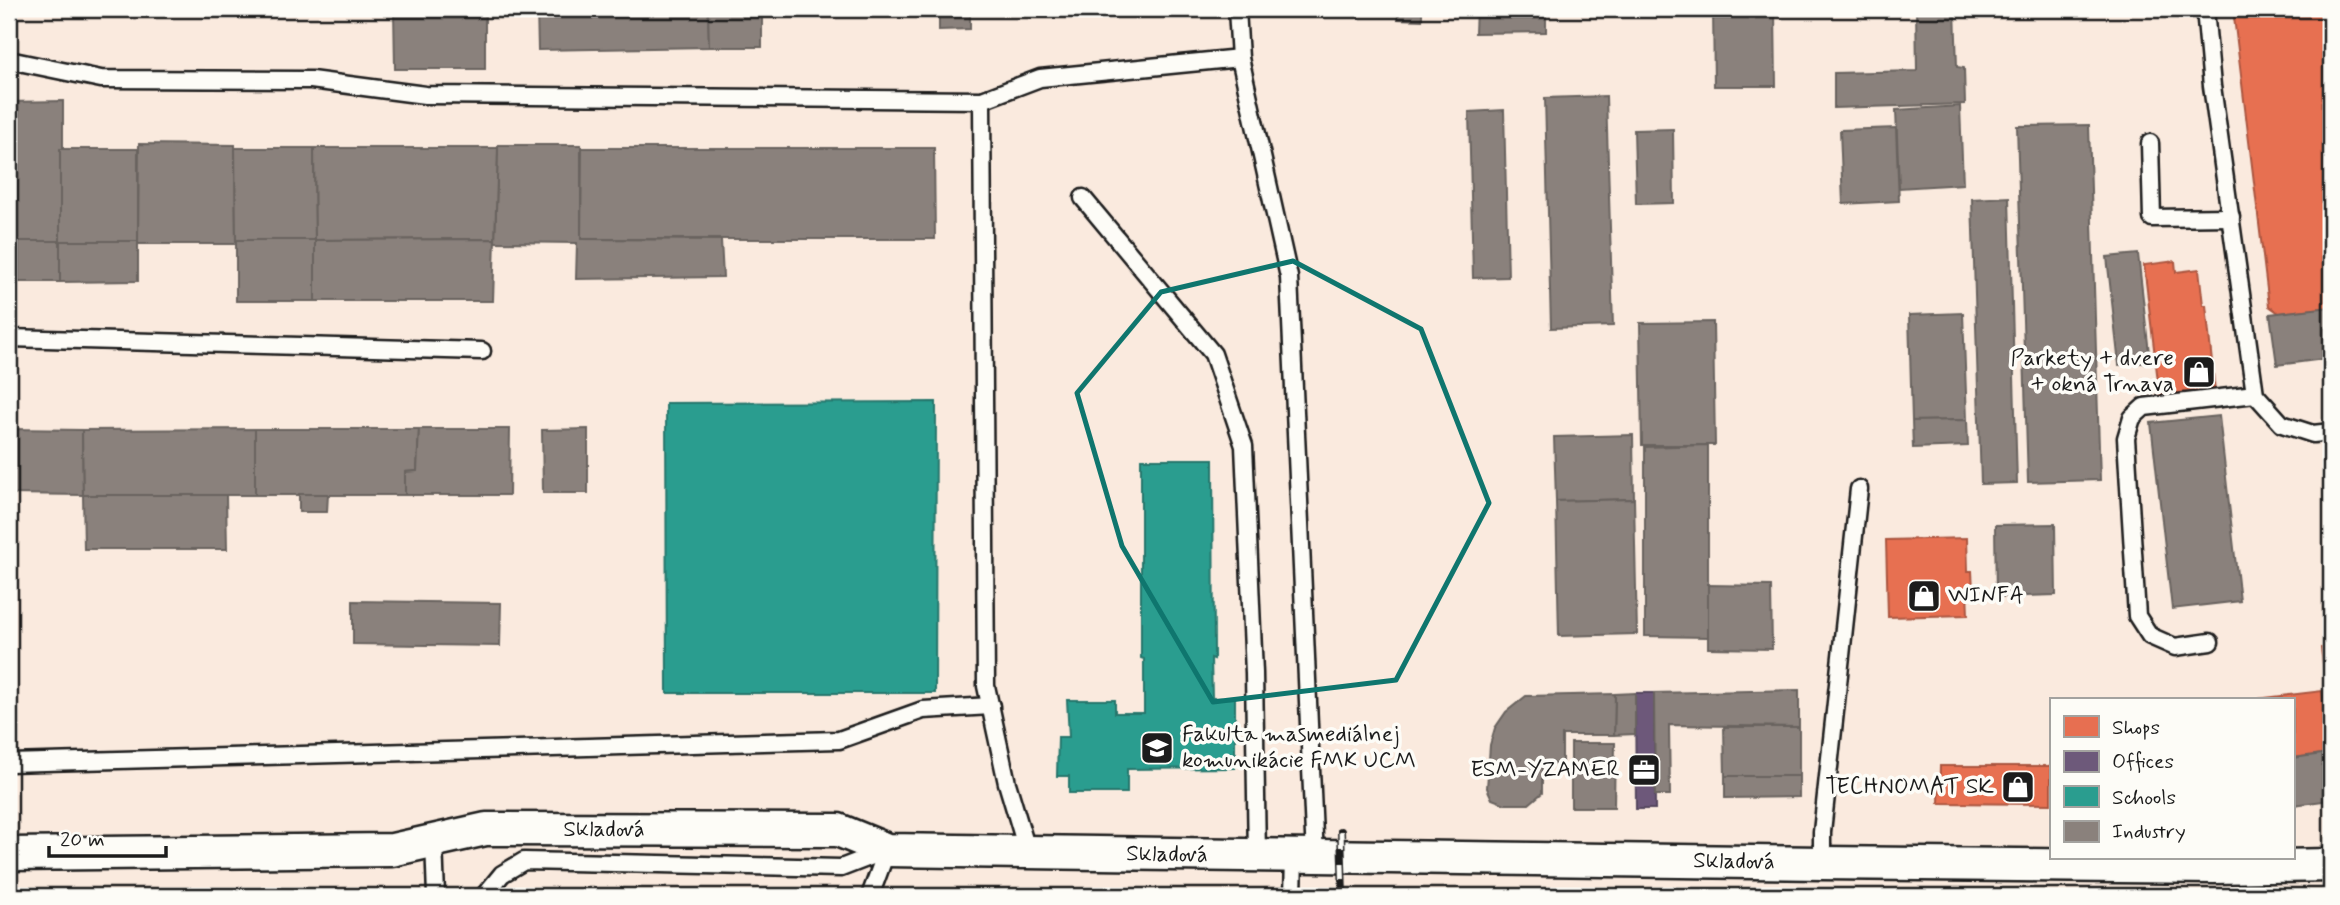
<svg xmlns="http://www.w3.org/2000/svg" width="2340" height="905" font-family="Mynerve,sans-serif">
  <style>
    .built { fill: #faeade; fill-rule: evenodd }
    .shops { fill: #e76f51; stroke: #aa5641; stroke-width: 2 }
    .offices { fill: #6d597a; stroke: #55475e; stroke-width: 2 }
    .schools { fill: #2a9d8f; stroke: #26766c; stroke-width: 2 }
    .industry { fill: #8a817c; stroke: #69635f; stroke-width: 2 }
    .lines { fill: none; stroke-linecap: round; stroke-linejoin: round }
    .lane-casing { stroke: #1c1c1c; stroke-width: 21 }
    .street-casing { stroke: #1c1c1c; stroke-width: 37 }
    .lane { stroke: #fdfcf7; stroke-width: 16 }
    .street { stroke: #fdfcf7; stroke-width: 32 }
    .rail-casing { stroke: #1c1c1c; stroke-width: 8 }
    .rail { stroke: #fdfcf7; stroke-width: 5; stroke-dasharray: 16; stroke-linecap: butt }
    .marked { fill: none; stroke: #0f766e; stroke-width: 5; stroke-linejoin: round }
    .labels { text-anchor: middle; dominant-baseline: central; stroke-width: 7; stroke-linejoin: round; paint-order: stroke }
    .poi-label { font-size: 23px; fill: #1c1c1c; stroke: #fdfcf7; text-anchor: end }
    .street-label { font-size: 23px; fill: #1c1c1c; stroke: #fdfcf7 }
  </style>
  <rect width="100%" height="100%" fill="#fdfcf7"/>
  <filter id="ink" filterUnits="userSpaceOnUse"><feTurbulence type="fractalNoise" baseFrequency=".0143" numOctaves="2"/><feDisplacementMap in="SourceGraphic" scale="14" xChannelSelector="R" yChannelSelector="G"/><feConvolveMatrix kernelMatrix="1 2 1 2 8 2 1 2 1" color-interpolation-filters="sRGB"/></filter>
  <g filter="url(#ink)">
    <path class="built" d="M9 9H2331V896H9ZM2051 700H2293V858H2051Z"/>
    <g class="shops">
      <path d="M2233 9H2331V307L2279 313 2269 306Z"/>
      <path d="M2175 261 2176 272 2199 269 2203 305H2206L2215 391 2160 398 2144 265Z"/>
      <path d="M1967 538 1968 571H1972L1973 589H1967L1968 615 1888 617 1886 540Z"/>
      <path d="M2331 646V728L2321 648Z"/>
      <path d="M2322 691 2330 753 2293 758V700H2248Z"/>
      <path d="M1940 766H2051V804L1939 803Z"/>
    </g>
    <path class="offices" d="M1635 693H1654L1655 809H1636Z"/>
    <g class="schools">
      <path d="M936 402 935 693H667L666 403Z"/>
      <path d="M1141 459H1213L1214 659 1211 658 1212 698H1235V768L1127 769V793H1069V776H1057L1058 737H1069L1067 700H1115V713H1144V659L1141 658Z"/>
    </g>
    <g class="industry">
      <path d="M394 9H485V69H395Z"/>
      <path d="M537 9H708L709 47 538 50Z"/>
      <path d="M708 9H762V47H709Z"/>
      <path d="M939 9H970V29L939 30Z"/>
      <path d="M1399 9H1422V20L1398 19Z"/>
      <path d="M1476 9H1546V32L1475 33Z"/>
      <path d="M1713 9H1775L1776 86H1714Z"/>
      <path d="M1916 9H1955L1957 67 1964 68 1965 104 1834 108V73L1917 71Z"/>
      <path d="M1606 96 1613 326 1551 328 1545 98Z"/>
      <path d="M63 101V149H60V241H9V102Z"/>
      <path d="M1960 106 1963 184 1899 188 1896 110Z"/>
      <path d="M1504 110 1508 277 1473 278 1469 112Z"/>
      <path d="M2089 125 2100 480 2028 482 2017 126Z"/>
      <path d="M1896 128 1899 201 1843 204 1840 130Z"/>
      <path d="M1673 129 1674 203 1636 204 1634 130Z"/>
      <path d="M139 144 235 145 236 244H138Z"/>
      <path d="M498 145H581V239L721 240 723 277 576 279 577 243 495 242Z"/>
      <path d="M235 148H314L315 240H236Z"/>
      <path d="M314 148H498L495 239 315 240Z"/>
      <path d="M582 148H934L935 239H581Z"/>
      <rect x="60" y="149" width="78" height="92"/>
      <path d="M2009 197 2017 483 1981 484 1972 199Z"/>
      <path d="M495 239 493 301H315V240Z"/>
      <rect x="236" y="240" width="79" height="61"/>
      <rect x="9" y="241" width="51" height="41"/>
      <path d="M60 241H138V281L60 282Z"/>
      <path d="M2138 254 2150 362 2119 365 2107 257Z"/>
      <path d="M2331 307V358L2277 365 2270 314Z"/>
      <path d="M1963 313 1967 420 1912 421 1909 315Z"/>
      <path d="M1713 322 1715 445H1642L1640 323Z"/>
      <path d="M2219 416 2240 601 2172 609 2151 423Z"/>
      <path d="M1967 420 1968 446 1913 448 1912 421Z"/>
      <path d="M9 429 82 430 83 495 9 494Z"/>
      <path d="M255 429V495H83L82 430Z"/>
      <path d="M255 429H419L417 471 405 472V495H255Z"/>
      <path d="M419 429H510L509 495H405V472L417 471Z"/>
      <path d="M588 429V493H543L542 430Z"/>
      <path d="M1633 435 1634 499 1556 501 1554 437Z"/>
      <path d="M1708 445V637L1645 636V447Z"/>
      <path d="M299 494H328L327 512H299Z"/>
      <path d="M83 495H226L227 549H84Z"/>
      <path d="M1634 499 1637 634 1559 636 1556 501Z"/>
      <path d="M2055 524 2056 595 1996 597 1995 525Z"/>
      <path d="M1708 585 1771 586 1772 649 1708 648Z"/>
      <path d="M353 601 501 603 500 646 353 644Z"/>
      <path d="M1799 690V727L1669 725 1670 795H1655L1654 693Z"/>
      <path d="M1635 693V734L1614 735 1615 694Z"/>
      <path d="M1615 694 1614 735H1562V764H1542V793L1529 804H1505L1492 799 1487 788 1490 745 1495 728 1506 712 1526 696Z"/>
      <path d="M1724 727H1799V776H1725Z"/>
      <path d="M1571 743H1615L1614 807H1571Z"/>
      <path d="M2330 753 2331 800 2293 805V758Z"/>
      <path d="M1725 776H1799V797L1725 798Z"/>
    </g>
    <g class="lines">
      <defs>
        <g id="lane">
          <path d="M1237 9 1240 58 1289 277 1315 858"/>
          <path d="M2205 9 2212 86 2255 394 2282 424 2313 434 2331 432"/>
          <path d="M9 60 101 79 311 80 425 95 982 100 986 686 1007 783 1028 853"/>
          <path d="M982 100 1040 78 1240 58"/>
          <path d="M2150 143 2152 218 2231 217"/>
          <path d="M1083 198 1213 354 1244 446 1254 673 1257 857"/>
          <path d="M9 338 482 351"/>
          <path d="M2210 642 2175 647 2150 636 2137 616 2126 438 2132 418 2144 407 2255 394"/>
          <path d="M9 763 839 740 923 710 991 706"/>
          <path d="M434 841 436 896"/>
          <path d="M1822 863V832L1859 489"/>
          <path d="M484 896 502 874 524 861 841 868 885 851"/>
          <path d="M870 896 887 850"/>
          <path d="M1293 896 1294 857"/>
        </g>
        <path id="street" d="M9 854 392 850 486 829 838 830 887 850 1822 863 2214 867 2331 865"/>
      </defs>
      <use href="#lane" class="lane-casing"/>
      <use href="#street" class="street-casing"/>
      <use href="#lane" class="lane"/>
      <use href="#street" class="street"/>
      <defs>
        <path id="rail" d="M1341 831 1343 896"/>
      </defs>
      <use href="#rail" class="rail-casing"/>
      <use href="#rail" class="rail"/>
    </g>
  </g>
  <path class="marked" d="M1293 261 1421 329 1489 503 1396 680 1213 702 1122 546 1077 393 1161 292Z"/>
  <defs>
    <symbol id="shop-square" viewBox="-11 -11 22 22"><rect x="-9" y="-9" width="18" height="18" rx="4" fill="#1c1c1c" stroke="#fdfcf7"/><path d="M-5-2.5h2.3a2.7 3.5 0 0 1 5.4 0H5L5.5 6h-11ZM-1.5-2.5h3a1.5 2.3 0 0 0-3 0Z" fill="#fff"/></symbol>
    <symbol id="university-square" viewBox="-11 -11 22 22"><rect x="-9" y="-9" width="18" height="18" rx="4" fill="#1c1c1c" stroke="#fdfcf7"/><path d="M0-5L7-2L0 1L-7-2ZM-4 1L0 2.5L4 1V4Q0 6-4 4Z" fill="#fff"/></symbol>
    <symbol id="office-square" viewBox="-11 -11 22 22"><rect x="-9" y="-9" width="18" height="18" rx="4" fill="#1c1c1c" stroke="#fdfcf7"/><path d="M-6-3h4V-5.5h4V-3h4V5H-6ZM-1-4.5V-3h2v-1.5ZM-6 0V1H6V0Z" fill="#fff"/></symbol>
  </defs>
  <g fill-rule="evenodd">
    <use href="#shop-square" x="2180" y="353" width="38" height="38"/>
    <use href="#shop-square" x="1905" y="577" width="38" height="38"/>
    <use href="#university-square" x="1138" y="729" width="38" height="38"/>
    <use href="#office-square" x="1625" y="751" width="38" height="38"/>
    <use href="#shop-square" x="1999" y="768" width="38" height="38"/>
  </g>
  <g class="labels">
    <g class="poi-label">
      <text x="2174" y="359">Parkety + dvere<tspan x="2174" dy="26">+ okná Trnava</tspan></text>
      <text x="1948" y="596" text-anchor="start">WINFA</text>
      <text x="1182" y="735" text-anchor="start">Fakulta masmediálnej<tspan x="1182" dy="26">komunikácie FMK UCM</tspan></text>
      <text x="1620" y="770">ESM-YZAMER</text>
      <text x="1994" y="787">TECHNOMAT SK</text>
    </g>
    <g class="street-label">
      <text x="604" y="830">Skladová</text>
      <text transform="translate(1167 855) rotate(1)">Skladová</text>
      <text transform="translate(1734 862) rotate(1)">Skladová</text>
    </g>
  </g>
  <rect width="2340" height="905" fill="none" stroke="#fdfcf7" stroke-width="35"/>
  <rect x="18" y="18" width="2305" height="870" fill="none" stroke="#1c1c1c" stroke-width="2.5" filter="url(#ink)"/>
  <rect x="2050" y="698" width="245" height="161" fill="#fdfcf7" stroke="#a3a29f" stroke-width="2"/>
  <rect x="2064" y="716" width="35" height="21" fill="#e76f51" stroke="#a3a29f" stroke-width="2"/>
  <text x="2112" y="734" font-size="21" fill="#1c1c1c">Shops</text>
  <rect x="2064" y="751" width="35" height="21" fill="#6d597a" stroke="#a3a29f" stroke-width="2"/>
  <text x="2112" y="768" font-size="21" fill="#1c1c1c">Offices</text>
  <rect x="2064" y="786" width="35" height="21" fill="#2a9d8f" stroke="#a3a29f" stroke-width="2"/>
  <text x="2112" y="804" font-size="21" fill="#1c1c1c">Schools</text>
  <rect x="2064" y="821" width="35" height="21" fill="#8a817c" stroke="#a3a29f" stroke-width="2"/>
  <text x="2112" y="838" font-size="21" fill="#1c1c1c">Industry</text>
  <path d="M49 846v10h117v-10" fill="none" stroke="#1c1c1c" stroke-width="3.5"/>
  <text x="60" y="846" font-size="21" fill="#1c1c1c" stroke="#fdfcf7" stroke-width="5" paint-order="stroke">20 m</text>
</svg>
